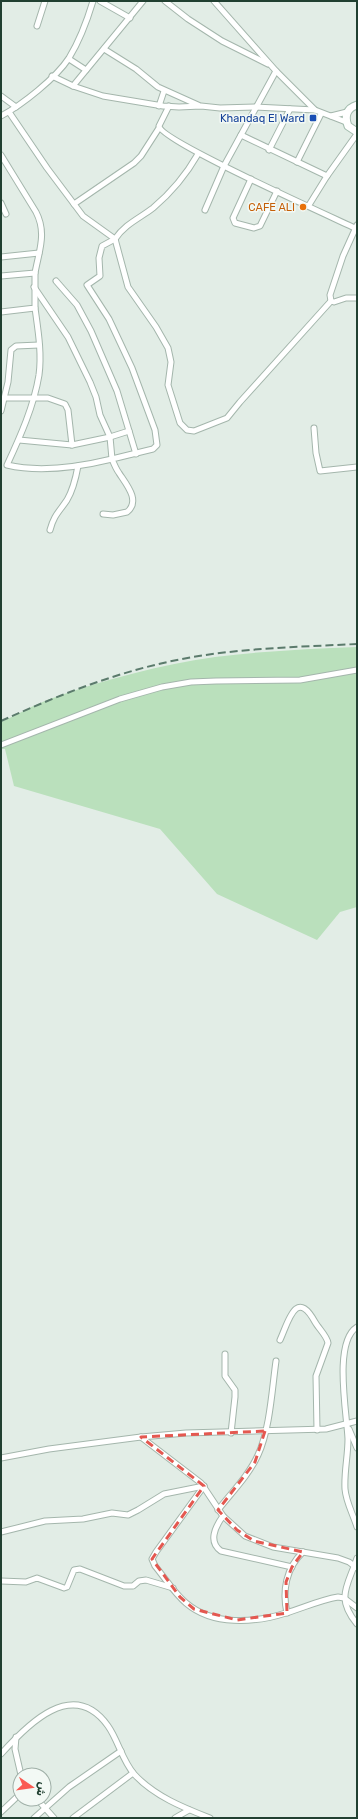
<svg xmlns="http://www.w3.org/2000/svg" width="358" height="1819" font-family="Rubik,Vazirmatn,sans-serif">
  <style>
    .green { fill: #bae0bc }
    .lines { fill: none; stroke-linecap: round; stroke-linejoin: round }
    .street-casing { stroke: #a4b6ac; stroke-width: 7 }
    .secondary-casing { stroke: #a3bdae; stroke-width: 9 }
    .street { stroke: #fff; stroke-width: 5 }
    .secondary { stroke: #fff; stroke-width: 7 }
    .rail { stroke: #5b7b6c; stroke-width: 2; stroke-dasharray: 8 4; stroke-linecap: butt }
    .marked { fill: none; stroke: #e45850; stroke-width: 3; stroke-dasharray: 8 5; stroke-linejoin: round }
    .transit-dot { fill: #1a4fb4; stroke: #f3f9f5; stroke-width: 1.5 }
    .food-dot { fill: #e8710a; stroke: #f3f9f5; stroke-width: 1.5 }
    .labels { text-anchor: middle; dominant-baseline: central; stroke-width: 3; stroke-linejoin: round; paint-order: stroke }
    .transit-label { font-size: 11px; fill: #164399; stroke: #f3f9f5; text-anchor: end }
    .food-label { font-size: 11px; fill: #c56008; stroke: #f3f9f5; text-anchor: end }
  </style>
  <rect width="100%" height="100%" fill="#e2ede6"/>
  <path class="green" d="M357 647V907L340 912 317 940 217 894 160 829 14 786 5 749H1V722C17 715 33 705 50 699 103 680 159 665 215 657 262 651 310 649 357 647Z"/>
  <g class="lines">
    <defs>
      <g id="street">
        <path d="M100 1 130 18"/>
        <path d="M165 1 188 19 222 41 268 64"/>
        <path d="M214 1 276 71 315 110 346 122"/>
        <path d="M37 26 45 1"/>
        <path d="M104 49 136 69 158 87 198 105"/>
        <path d="M69 59 86 70"/>
        <path d="M52 76 73 86 103 96 163 106 179 107 201 106 220 108 255 107 315 110"/>
        <path d="M73 86 143 1"/>
        <path d="M1 96 16 107"/>
        <path d="M159 106 164 91"/>
        <path d="M169 106 159 126C161 141 332 217 357 229"/>
        <path d="M9 112 47 168 83 216 115 239"/>
        <path d="M1 116C22 105 56 78 69 58 80 40 87 21 93 1"/>
        <path d="M331 116 347 112"/>
        <path d="M241 135 327 176"/>
        <path d="M269 150 290 109"/>
        <path d="M198 154C186 175 172 192 153 208 140 218 125 224 115 239L128 287 156 327 168 348 171 362 168 385 180 423 187 430 194 431 227 418 240 402 331 301"/>
        <path d="M1 155 36 212C47 233 39 251 35 273L1 276"/>
        <path d="M297 162 321 114"/>
        <path d="M251 179 233 218 235 223 254 228 260 226 277 191"/>
        <path d="M1 203 6 214"/>
        <path d="M74 204 134 163 141 156 159 128"/>
        <path d="M309 205 327 176 357 134"/>
        <path d="M205 210 224 166 276 71"/>
        <path d="M357 225 343 256 330 295 331 301 334 302 346 298H357"/>
        <path d="M1 257 39 253"/>
        <path d="M56 281 77 305 91 331 117 391 136 454"/>
        <path d="M34 287 68 337 90 382 96 397 100 415 110 437 112 459C79 467 41 473 7 465 20 437 34 406 39 375 42 353 38 330 35 308"/>
        <path d="M1 312 35 308V273"/>
        <path d="M5 398H48L65 404 68 410 72 445"/>
        <path d="M1 411 8 382 11 350 16 346 39 345"/>
        <path d="M314 428 316 453 320 471 357 467"/>
        <path d="M19 440 72 445 110 437 129 431"/>
        <path d="M103 514 113 515 127 512C141 501 126 484 119 473 116 469 114 464 112 459L153 449 157 445 155 430 132 368 109 319 87 285 100 276 99 258 102 246 115 239"/>
        <path d="M50 530C54 515 59 512 67 500 73 490 76 477 78 466"/>
        <path d="M1 745 120 699 162 687 191 682 216 681 300 680 357 670"/>
        <path d="M357 1327C333 1342 347 1414 348 1439 348 1456 344 1472 345 1489 346 1502 353 1514 357 1527"/>
        <path d="M280 1340C288 1323 296 1287 315 1322 319 1329 327 1336 328 1343L316 1376 317 1430"/>
        <path d="M225 1354V1376L235 1390V1397L231 1433"/>
        <path d="M349 1429 357 1448"/>
        <path d="M141 1437 201 1483 223 1516 245 1536 273 1547 338 1558 349 1562 357 1568"/>
        <path d="M1 1458 49 1449 141 1437 186 1433 326 1429 357 1421"/>
        <path d="M204 1486 156 1552 152 1559 155 1566C165 1578 174 1593 186 1603 213 1626 254 1623 286 1613 303 1608 320 1600 338 1597L344 1598 357 1608"/>
        <path d="M218 1510C232 1492 249 1475 258 1455 270 1429 272 1389 276 1361"/>
        <path d="M223 1516C215 1527 208 1542 221 1551L292 1567"/>
        <path d="M1 1532 45 1521 83 1519 112 1513 128 1515 138 1510 164 1494 204 1486"/>
        <path d="M357 1558C348 1586 335 1597 357 1624"/>
        <path d="M1 1581 26 1582 37 1578 64 1588 67 1587 74 1570 80 1569 124 1586H133L139 1581 146 1580 173 1588"/>
        <path d="M287 1613C282 1591 286 1568 303 1552"/>
        <path d="M16 1737 15 1749 21 1775"/>
        <path d="M1 1754C27 1725 73 1677 108 1726 118 1740 122 1760 134 1774 154 1796 184 1808 210 1818"/>
        <path d="M37 1799 54 1818"/>
        <path d="M1 1812 20 1794"/>
        <path d="M34 1818 69 1787 121 1751"/>
        <path d="M73 1818 133 1773"/>
        <path d="M175 1818 189 1810"/>
      </g>
      <path id="secondary" d="M357 105C347 108 344 116 348 126L357 132"/>
    </defs>
    <use href="#street" class="street-casing"/>
    <use href="#secondary" class="secondary-casing"/>
    <use href="#street" class="street"/>
    <use href="#secondary" class="secondary"/>
    <path class="rail" d="M1 721C59 695 119 671 182 659 239 648 298 647 357 644"/>
  </g>
  <path class="marked" d="M265 1431 255 1462 218 1510 237 1530 254 1541 303 1552 292 1567 286 1582 287 1613 237 1620 194 1609 180 1597 152 1559 204 1486 141 1437Z"/>
  <rect class="transit-dot" x="309" y="114" width="8" height="8" rx="2"/>
  <circle class="food-dot" cx="303" cy="207" r="4"/>
  <g class="labels">
    <g class="transit-label">
      <text x="305" y="118">Khandaq El Ward</text>
    </g>
    <g class="food-label">
      <text x="295" y="207">CAFE ALI</text>
    </g>
  </g>
  <rect width="358" height="1819" fill="none" stroke="#214031" stroke-width="4"/>
  <g transform="translate(32 1787) rotate(103)"><circle r="19" fill="#f3f9f5" stroke="#9fafa7"/>
  <path d="M0-3L7 15L0 10L-7 15Z" fill="#fa5b53"/>
  <text y="-6" font-size="11" font-weight="bold" text-anchor="middle" fill="#214031">ش</text>
  </g>
</svg>
